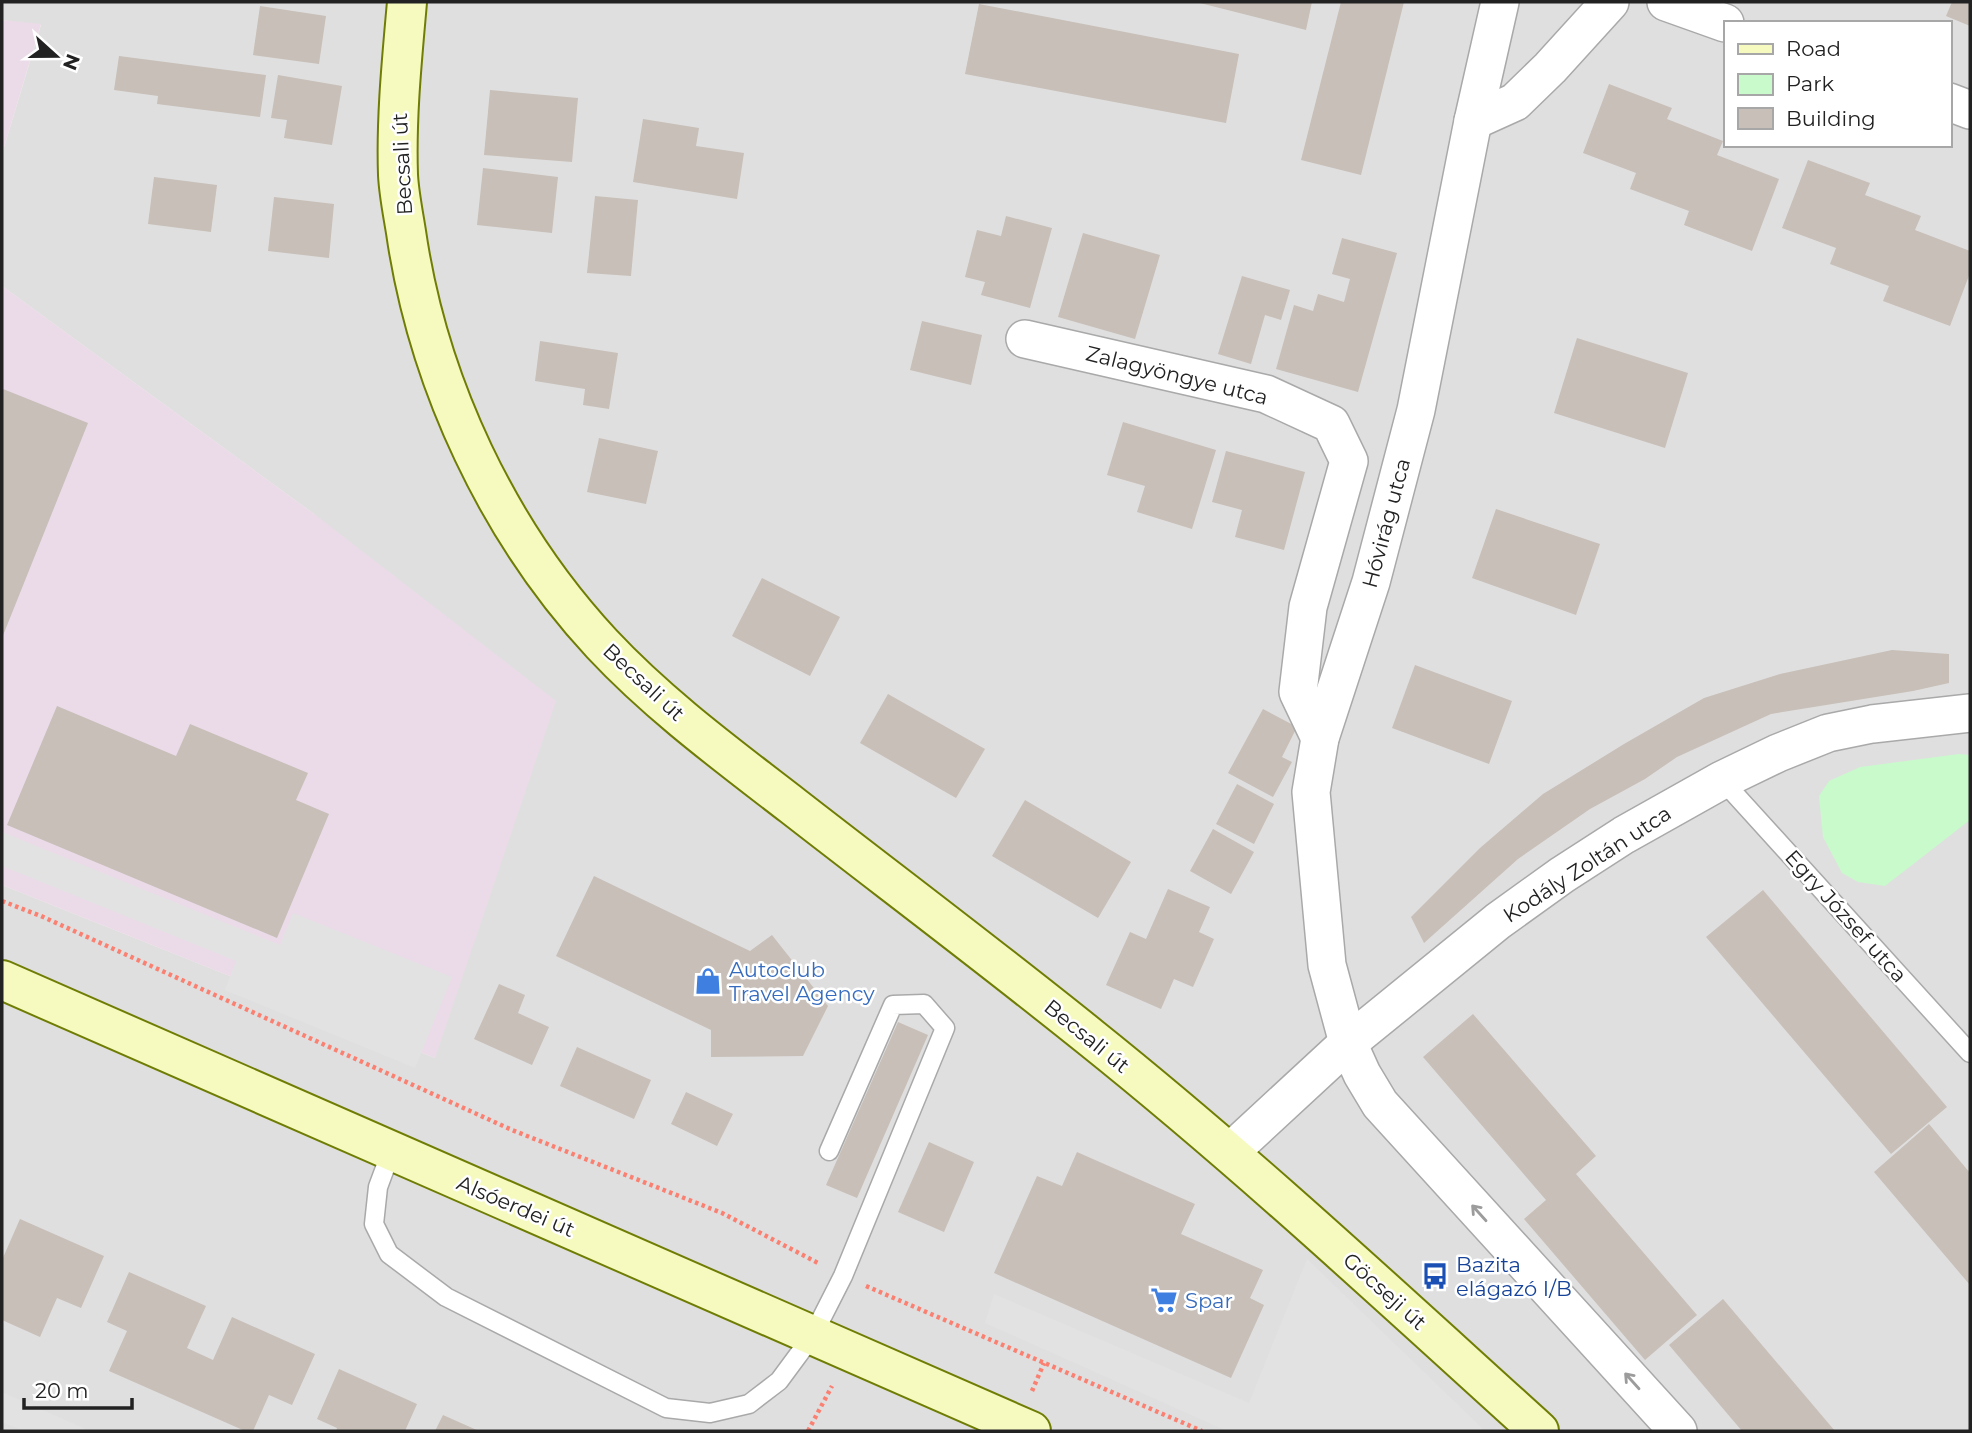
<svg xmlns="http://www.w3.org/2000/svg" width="1972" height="1433" font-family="Montserrat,sans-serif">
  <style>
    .residential { fill: #e0dfdf; fill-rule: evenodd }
    .industrial { fill: #ebdbe8 }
    .park { fill: #c8facc }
    .parking { fill: #e2e2e2 }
    .building { fill: #c7bfb8 }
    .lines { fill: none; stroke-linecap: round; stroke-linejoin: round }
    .lane-casing { stroke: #a9a9a9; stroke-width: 21 }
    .street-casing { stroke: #a9a9a9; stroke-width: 40 }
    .secondary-casing { stroke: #707d05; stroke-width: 42 }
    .path { stroke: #fa8072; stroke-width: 4.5; stroke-dasharray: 3.5 3.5; stroke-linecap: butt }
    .lane { stroke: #fff; stroke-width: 18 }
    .street { stroke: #fff; stroke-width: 37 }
    .secondary { stroke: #f7fabf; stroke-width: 38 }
    .oneway { stroke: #9c9c9c }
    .labels { text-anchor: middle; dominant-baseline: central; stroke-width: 5; stroke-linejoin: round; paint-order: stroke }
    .street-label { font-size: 21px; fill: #222; stroke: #fff }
    .shop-label { font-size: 21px; fill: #366cbe; stroke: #fff; text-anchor: start }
    .transit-label { font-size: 21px; fill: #164399; stroke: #fff; text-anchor: start }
  </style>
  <rect width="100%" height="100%" fill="#f2efe9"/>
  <path class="residential" d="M2 2H1970V1431H2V885L435 1058 314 514 2 286V154L41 25 2 20ZM1725 23H1949V145H1725Z"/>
  <g class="industrial">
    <path d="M2 20 41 24 2 154Z"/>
    <path d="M2 286 314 514 556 701 435 1058 2 885Z"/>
  </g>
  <path class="park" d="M1959 754 1970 755V820L1885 886 1858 882 1842 873 1823 837 1819 796 1829 781 1860 767Z"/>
  <g class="parking">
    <path d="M2 832 280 945 293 913 452 977 415 1068 225 990 236 961 2 866Z"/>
    <path d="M1307 1259 1485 1431H1227L985 1323 994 1294 1249 1403Z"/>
    <path d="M2 1392 90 1431H24L2 1422Z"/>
  </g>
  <g class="building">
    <path d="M1196 2H1312L1306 30Z"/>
    <path d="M1341 2H1404L1361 175 1301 160Z"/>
    <path d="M1952 2H1970V26L1946 16Z"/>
    <path d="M979 4 1239 54 1226 123 965 74Z"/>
    <path d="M260 6 326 16 319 64 253 55Z"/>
    <path d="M119 56 266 75 260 117 157 104 158 96 114 90Z"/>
    <path d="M278 75 342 86 332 145 284 138 287 120 271 118Z"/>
    <path d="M1609 84 1672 108 1667 119 1723 141 1717 155 1779 179 1752 251 1684 225 1689 211 1630 189 1636 173 1583 153Z"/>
    <path d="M490 90 578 98 572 162 484 155Z"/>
    <path d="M643 119 699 128 696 146 744 153 737 199 633 182Z"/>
    <path d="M1808 160 1870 183 1865 195 1921 216 1915 230 1970 251V273L1950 326 1883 301 1889 286 1830 264 1836 248 1782 228Z"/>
    <path d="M483 168 558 177 552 233 477 225Z"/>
    <path d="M154 177 217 185 211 232 148 224Z"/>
    <path d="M595 196 638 200 631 276 587 273Z"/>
    <path d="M274 197 334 204 329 258 268 251Z"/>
    <path d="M1006 216 1052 228 1030 308 981 295 985 282 965 277 977 230 1001 236Z"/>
    <path d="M1083 233 1160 255 1135 339 1058 317Z"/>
    <path d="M1342 238 1397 253 1358 392 1276 369 1294 305 1313 311 1318 294 1344 302 1350 279 1332 274Z"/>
    <path d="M1242 276 1290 290 1281 320 1265 315 1251 364 1218 354Z"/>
    <path d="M922 321 982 335 971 385 910 370Z"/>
    <path d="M1577 338 1688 373 1665 448 1554 413Z"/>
    <path d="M540 341 618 353 609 409 583 405 585 389 535 381Z"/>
    <path d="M3 389 88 423 2 638V393Z"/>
    <path d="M1123 422 1216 450 1192 529 1137 512 1145 486 1107 475Z"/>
    <path d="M599 438 658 451 646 504 587 492Z"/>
    <path d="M1226 451 1305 472 1284 550 1235 537 1242 510 1212 502Z"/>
    <path d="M1496 509 1600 544 1576 615 1472 578Z"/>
    <path d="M762 578 840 617 810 676 732 636Z"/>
    <path d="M1892 650 1949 654V683L1913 691 1771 714 1677 757 1645 779 1590 809 1518 859 1424 943 1411 917 1480 848 1543 794 1624 744 1704 698 1780 674Z"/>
    <path d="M1415 665 1512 701 1489 764 1392 728Z"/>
    <path d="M888 694 985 749 956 798 860 743Z"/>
    <path d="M57 706 176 756 190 724 308 773 296 800 329 814 277 938 7 825Z"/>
    <path d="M1263 709 1297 727 1282 757 1292 762 1273 797 1228 773Z"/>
    <path d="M1237 784 1274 804 1254 844 1216 824Z"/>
    <path d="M1025 800 1131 862 1098 918 992 856Z"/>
    <path d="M1213 829 1254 852 1231 894 1190 871Z"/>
    <path d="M594 876 750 951 772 935 828 1006 803 1056 711 1057V1030L556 956Z"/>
    <path d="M1168 889 1210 907 1199 932 1214 939 1193 987 1174 979 1161 1009 1106 985 1130 932 1146 939Z"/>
    <path d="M1763 890 1947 1107 1891 1154 1706 937Z"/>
    <path d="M499 984 525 995 518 1013 549 1027 532 1065 474 1039Z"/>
    <path d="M1473 1014 1596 1156 1576 1174 1697 1315 1645 1360 1524 1219 1546 1200 1423 1057Z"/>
    <path d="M898 1022 928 1035 857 1198 826 1185Z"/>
    <path d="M577 1047 651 1080 634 1119 560 1086Z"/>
    <path d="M686 1092 733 1114 717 1146 671 1124Z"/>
    <path d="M1929 1124 1970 1173V1285L1874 1172Z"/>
    <path d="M929 1142 974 1162 944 1232 898 1212Z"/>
    <path d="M1077 1152 1195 1204 1181 1234 1263 1270 1250 1298 1264 1305 1231 1378 994 1273 1037 1176 1062 1186Z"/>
    <path d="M20 1219 104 1256 81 1308 57 1298 40 1337 2 1320V1260Z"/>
    <path d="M129 1272 206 1306 187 1348 213 1360 232 1317 315 1354 292 1405 269 1395 253 1431H245L109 1371 127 1331 107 1322Z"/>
    <path d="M1723 1299 1835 1431H1742L1669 1345Z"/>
    <path d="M339 1369 417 1404 405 1431H336L337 1428 317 1419Z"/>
    <path d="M443 1415 479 1431H435Z"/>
  </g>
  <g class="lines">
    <defs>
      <g id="lane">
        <path d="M1722 780 1970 1053"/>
        <path d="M391 1152 378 1187 374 1224 389 1254 446 1297 666 1408 710 1413 749 1404 779 1381 813 1335 843 1276 945 1028 924 1004 893 1005 829 1151"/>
      </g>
      <g id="street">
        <path d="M1500 2 1473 121 1416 410 1371 582 1320 738 1311 792 1327 965 1348 1043 1362 1074 1380 1104 1678 1431"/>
        <path d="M1666 2 1725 23"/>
        <path d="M1949 102 1970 110"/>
        <path d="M1473 121 1515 102 1550 68 1610 2"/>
        <path d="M1025 339 1266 394 1331 424 1349 461 1308 607 1298 692 1320 738"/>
        <path d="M1229 1153 1348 1043 1498 921 1562 875 1624 835 1722 780 1778 753 1828 733 1872 724 1970 713"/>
      </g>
      <g id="secondary">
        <path d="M407 2C402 59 396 117 398 175 399 194 403 213 406 232 428 383 498 532 602 644 659 705 727 755 793 806 892 883 992 958 1090 1037 1245 1161 1391 1297 1539 1431"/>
        <path d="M2 980 1031 1431"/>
      </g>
    </defs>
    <use href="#lane" class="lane-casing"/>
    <use href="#street" class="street-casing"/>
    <use href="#secondary" class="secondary-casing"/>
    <g class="path">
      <path d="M2 901 41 916 512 1130 722 1213 820 1264"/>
      <path d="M866 1286 1202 1431"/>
      <path d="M1032 1391 1044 1363"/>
      <path d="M808 1431 832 1386"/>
    </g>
    <use href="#lane" class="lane"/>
    <use href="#street" class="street"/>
    <use href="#secondary" class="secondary"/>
  </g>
  <defs><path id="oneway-shaft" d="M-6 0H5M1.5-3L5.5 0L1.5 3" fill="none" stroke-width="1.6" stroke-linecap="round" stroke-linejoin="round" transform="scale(1.75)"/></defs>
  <g class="oneway">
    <use href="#oneway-shaft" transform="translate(1479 1213) rotate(-132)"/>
    <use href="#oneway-shaft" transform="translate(1632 1381) rotate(-132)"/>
  </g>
  <defs>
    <symbol id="shop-bare" viewBox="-9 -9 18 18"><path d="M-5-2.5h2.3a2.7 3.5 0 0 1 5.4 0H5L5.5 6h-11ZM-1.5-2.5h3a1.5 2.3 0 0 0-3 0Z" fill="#3f7fe0" stroke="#fff" stroke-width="2.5" paint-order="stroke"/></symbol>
    <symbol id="bus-bare" viewBox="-9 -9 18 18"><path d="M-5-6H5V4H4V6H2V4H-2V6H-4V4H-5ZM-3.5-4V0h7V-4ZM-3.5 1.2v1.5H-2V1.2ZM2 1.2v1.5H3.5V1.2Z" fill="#1a4fb4" stroke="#fff" stroke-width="2.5" paint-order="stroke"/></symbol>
    <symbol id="supermarket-bare" viewBox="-9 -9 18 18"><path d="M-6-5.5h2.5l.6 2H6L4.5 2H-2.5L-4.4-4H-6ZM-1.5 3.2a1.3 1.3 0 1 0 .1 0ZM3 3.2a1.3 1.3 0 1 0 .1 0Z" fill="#3f7fe0" stroke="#fff" stroke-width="2.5" paint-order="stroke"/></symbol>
  </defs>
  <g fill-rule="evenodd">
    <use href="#shop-bare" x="689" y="962" width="38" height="38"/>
    <use href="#bus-bare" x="1416" y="1257" width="38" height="38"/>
    <use href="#supermarket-bare" x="1145" y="1281" width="38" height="38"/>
  </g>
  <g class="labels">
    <g class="street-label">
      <text transform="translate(402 164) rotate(-93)">Becsali út</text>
      <text transform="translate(1177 375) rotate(14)">Zalagyöngye utca</text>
      <text transform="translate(1386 523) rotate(-75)">Hóvirág utca</text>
      <text transform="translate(644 682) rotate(43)">Becsali út</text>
      <text transform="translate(1587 864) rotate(-33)">Kodály Zoltán utca</text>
      <text transform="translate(1846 916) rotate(48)">Egry József utca</text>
      <text transform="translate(1087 1036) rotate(39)">Becsali út</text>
      <text transform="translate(516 1206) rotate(23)">Alsóerdei út</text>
      <text transform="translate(1385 1291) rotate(42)">Göcseji út</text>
    </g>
    <g class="shop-label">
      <text x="729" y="969">Autoclub<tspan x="729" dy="24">Travel Agency</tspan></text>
      <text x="1185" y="1300">Spar</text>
    </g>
    <g class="transit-label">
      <text x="1456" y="1264">Bazita<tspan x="1456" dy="24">elágazó I/B</tspan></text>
    </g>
  </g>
  <rect width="1972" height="1433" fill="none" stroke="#222222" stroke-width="7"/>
  <rect x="1724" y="21" width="228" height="126" fill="#ffffff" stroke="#a7a7a7" stroke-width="2"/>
  <rect x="1738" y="44" width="35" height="10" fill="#f7fabf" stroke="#a7a7a7" stroke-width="2"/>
  <text x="1786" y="56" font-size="21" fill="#222222">Road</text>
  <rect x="1738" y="74" width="35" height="21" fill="#c8facc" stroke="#a7a7a7" stroke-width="2"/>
  <text x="1786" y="91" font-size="21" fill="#222222">Park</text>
  <rect x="1738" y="108" width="35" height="21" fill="#c7bfb8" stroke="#a7a7a7" stroke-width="2"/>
  <text x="1786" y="126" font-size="21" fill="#222222">Building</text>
  <g transform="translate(56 56) rotate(111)" stroke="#ffffff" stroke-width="5" paint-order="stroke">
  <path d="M0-5L12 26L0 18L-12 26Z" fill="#222222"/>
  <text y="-10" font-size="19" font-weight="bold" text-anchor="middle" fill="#222222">N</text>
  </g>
  <path d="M24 1398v10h108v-10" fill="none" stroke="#222222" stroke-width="3.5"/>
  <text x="35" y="1398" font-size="21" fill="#222222" stroke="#ffffff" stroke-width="5" paint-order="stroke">20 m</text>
</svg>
